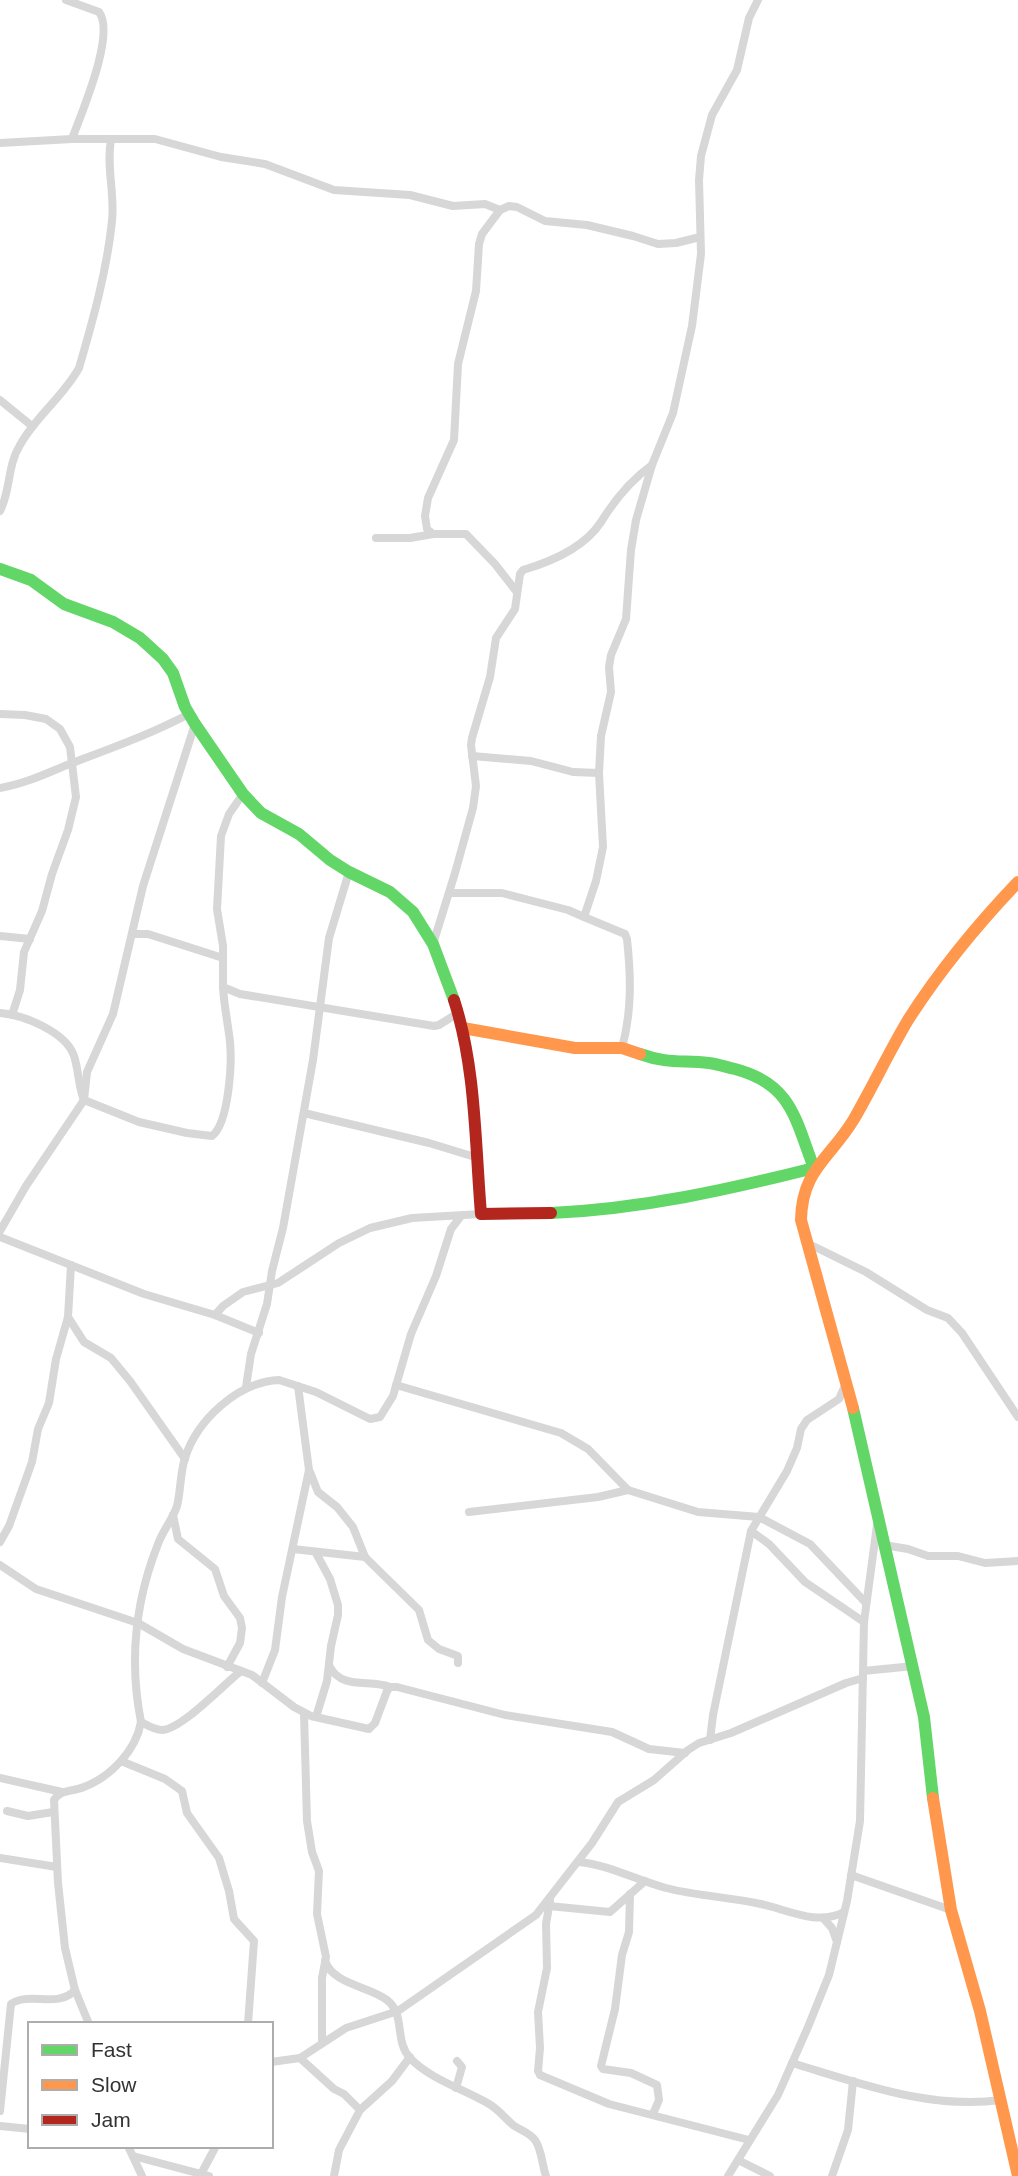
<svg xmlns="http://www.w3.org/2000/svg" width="1018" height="2176" font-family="Arial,sans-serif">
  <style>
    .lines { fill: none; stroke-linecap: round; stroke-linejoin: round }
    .street { stroke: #d7d7d7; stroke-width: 8 }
    .fast { stroke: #63d668; stroke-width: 12 }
    .slow { stroke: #ff974d; stroke-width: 12 }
    .jam { stroke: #b3261e; stroke-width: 12 }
  </style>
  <rect width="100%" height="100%" fill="#fff"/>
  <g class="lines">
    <g class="street">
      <path d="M66 0 99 12C116 34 81 114 72 139"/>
      <path d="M0 143 72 139H155L221 157 265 164 334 190 410 195 453 206 485 204 500 210"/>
      <path d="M0 400 32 426"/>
      <path d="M0 511C11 490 7 466 20 445 36 416 63 397 79 368 93 320 107 270 112 221 115 193 106 167 111 140"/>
      <path d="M433 534 427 529 425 516 428 498 454 440 458 364 476 291 479 244 482 234 500 210 509 206 517 207 545 221 587 225 633 236 658 244 676 243 700 237"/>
      <path d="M376 538H410L433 534H466L495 564 516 591"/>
      <path d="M0 714 25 715 46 719 60 729 70 747 76 797 68 830 52 874 42 911 24 952 20 990 12 1015"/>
      <path d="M472 756 531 761 573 772 599 773 601 736 611 692 609 667 611 655 626 619 631 550 636 520 652 465 673 413 692 326 701 254 699 180 701 156 712 115 737 70 749 18 758 0"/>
      <path d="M599 773 603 847 596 881 584 917 625 934 627 939C631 976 632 1011 622 1048"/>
      <path d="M0 788C24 784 45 774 67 765 109 749 149 735 189 714"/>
      <path d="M243 794 229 814 221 836 217 909 223 946V987L240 994 434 1026 439 1025 458 1013"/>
      <path d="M450 893H502L568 910 584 917"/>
      <path d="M132 934H148L223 958"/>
      <path d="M0 936 30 939"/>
      <path d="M433 944 455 873 473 808 476 786 471 745 472 738 490 677 496 638 515 609 520 574 523 570C550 562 585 547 601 522 614 501 631 480 652 465"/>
      <path d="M0 1013C24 1015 66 1032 74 1056 79 1071 78 1086 84 1100L139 1122 187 1133 212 1136C229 1123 232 1063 230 1042 228 1023 224 1006 223 987"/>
      <path d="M304 1113 429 1143 475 1157"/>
      <path d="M0 1231 26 1186 84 1100 87 1072 113 1014 143 886 195 724"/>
      <path d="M0 1237 144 1294 215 1315 259 1333"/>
      <path d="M807 1243 866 1272 927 1310 948 1318 962 1333 1018 1417"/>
      <path d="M215 1315 223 1306 243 1292 278 1283 339 1243 370 1228 412 1218 481 1214"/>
      <path d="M68 1317 84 1342 111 1358 130 1381 185 1459"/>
      <path d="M396 1385 561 1433 588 1449 628 1490"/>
      <path d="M246 1387 251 1354 267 1304 272 1271 283 1228 313 1060 329 938 349 872"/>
      <path d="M310 1472 318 1492 337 1507 353 1527 365 1557 419 1610 428 1640 439 1649 458 1656V1663"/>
      <path d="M469 1512 598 1497 628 1490 698 1512 759 1517 810 1544 866 1603"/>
      <path d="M173 1515 178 1539 215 1569 224 1596 240 1618 242 1628 240 1643 227 1667"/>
      <path d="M751 1531 769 1544 805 1582 864 1622"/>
      <path d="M0 1542 9 1526 32 1462 38 1429 49 1403 56 1359 68 1317 71 1265"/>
      <path d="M884 1545 908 1549 928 1556H958L985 1563 1018 1561"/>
      <path d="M293 1549 365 1557"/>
      <path d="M0 1565 36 1589 138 1623 183 1649 252 1675 294 1707 311 1716 369 1729 375 1723 387 1691 390 1687H397L505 1715 612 1732 649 1749 685 1753"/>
      <path d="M330 1667C342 1690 370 1679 390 1687"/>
      <path d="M863 1671 914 1666"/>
      <path d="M262 1683 275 1650 282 1597 309 1470 298 1386"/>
      <path d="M304 1713 307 1821 312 1852 319 1871 317 1914 326 1957 322 1978V2043"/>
      <path d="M316 1717 327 1681 331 1646 338 1615V1605L330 1579 316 1553"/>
      <path d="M141 1722C147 1725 154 1730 162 1730 181 1730 224 1684 241 1671"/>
      <path d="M710 1740 713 1715 751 1531 787 1471 797 1448 801 1429 807 1420 839 1399 846 1383"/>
      <path d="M121 1761 165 1779 182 1791 187 1813 219 1858 229 1891 234 1919 254 1941 248 2024"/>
      <path d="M0 1778 62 1792"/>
      <path d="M7 1811 28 1816 53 1812"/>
      <path d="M0 1858 57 1867"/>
      <path d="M579 1862C609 1865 636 1880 666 1888 697 1896 730 1897 761 1904 788 1910 818 1926 844 1912"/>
      <path d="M851 1875 951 1910"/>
      <path d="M630 1894 629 1932 622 1955 615 2009 601 2066 603 2069 631 2073 657 2085 659 2100 653 2114"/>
      <path d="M550 1901 546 1924 547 1968 538 2012 540 2048 538 2071 540 2075 609 2104 749 2140"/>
      <path d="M549 1906 610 1912 645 1881"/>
      <path d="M823 1918 832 1928 837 1942"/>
      <path d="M325 1961C334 1985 369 1986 387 2000 406 2015 394 2041 410 2058 431 2080 464 2089 489 2104 498 2109 505 2118 513 2125 520 2130 530 2133 535 2140 542 2150 542 2165 546 2176"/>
      <path d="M89 2024 75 1990 65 1948 58 1883 54 1800C61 1789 72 1792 84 1787 110 1777 136 1751 141 1722 129 1661 135 1602 158 1544 163 1530 173 1519 177 1506 181 1490 180 1473 185 1458 197 1420 238 1382 279 1380L316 1392 370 1419 380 1417 393 1396 411 1334 436 1276 451 1229 461 1216"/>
      <path d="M300 2058 334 2089 344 2094 360 2110"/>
      <path d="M271 2062 300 2058 346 2028 398 2011 536 1915 592 1843 618 1802 654 1780 688 1750 699 1743 731 1733 846 1683 863 1678"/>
      <path d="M792 2063C859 2083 930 2110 1001 2100"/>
      <path d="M456 2088 462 2067 457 2061"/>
      <path d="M0 2111 11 2004C29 1991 58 2009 75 1990"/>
      <path d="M0 2126 30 2129"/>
      <path d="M128 2146 142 2176"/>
      <path d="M133 2156 209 2176"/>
      <path d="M738 2160 770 2176"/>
      <path d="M201 2174 216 2146"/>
      <path d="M334 2176 339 2150 360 2110 392 2081 410 2057"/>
      <path d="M728 2176 778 2095 808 2027 829 1975 847 1901 860 1821 864 1622 877 1525"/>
      <path d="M832 2176 848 2130 853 2081"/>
    </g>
    <g class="fast">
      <path d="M0 569 31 580 64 604 113 622 140 638 163 659 173 673 185 707 195 724 243 794 261 813 299 834 330 860 349 872 390 892 413 912 433 944 454 1000"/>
      <path d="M551 1213C641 1209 727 1190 814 1168 795 1119 792 1084 735 1069 726 1067 718 1064 709 1063 681 1060 668 1064 640 1054"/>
      <path d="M853 1408 924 1717 933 1798"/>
    </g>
    <g class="slow">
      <path d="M463 1028 575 1048H622L640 1054"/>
      <path d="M853 1408 801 1220C802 1169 830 1159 854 1119 873 1086 889 1052 908 1020 940 970 977 925 1018 882"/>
      <path d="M933 1798 951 1910 980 2011 1018 2176"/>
    </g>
    <path class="jam" d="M454 1000C476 1068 475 1143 481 1214L551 1213"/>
  </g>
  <rect x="28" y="2022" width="245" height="126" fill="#ffffff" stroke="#adadad" stroke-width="2"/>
  <rect x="42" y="2045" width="35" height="10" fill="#63d668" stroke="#adadad" stroke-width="2"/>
  <text x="91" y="2057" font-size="21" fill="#333333">Fast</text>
  <rect x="42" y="2080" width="35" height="10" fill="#ff974d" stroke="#adadad" stroke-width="2"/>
  <text x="91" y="2092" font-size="21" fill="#333333">Slow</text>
  <rect x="42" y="2115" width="35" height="10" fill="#b3261e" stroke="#adadad" stroke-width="2"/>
  <text x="91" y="2127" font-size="21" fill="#333333">Jam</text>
</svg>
